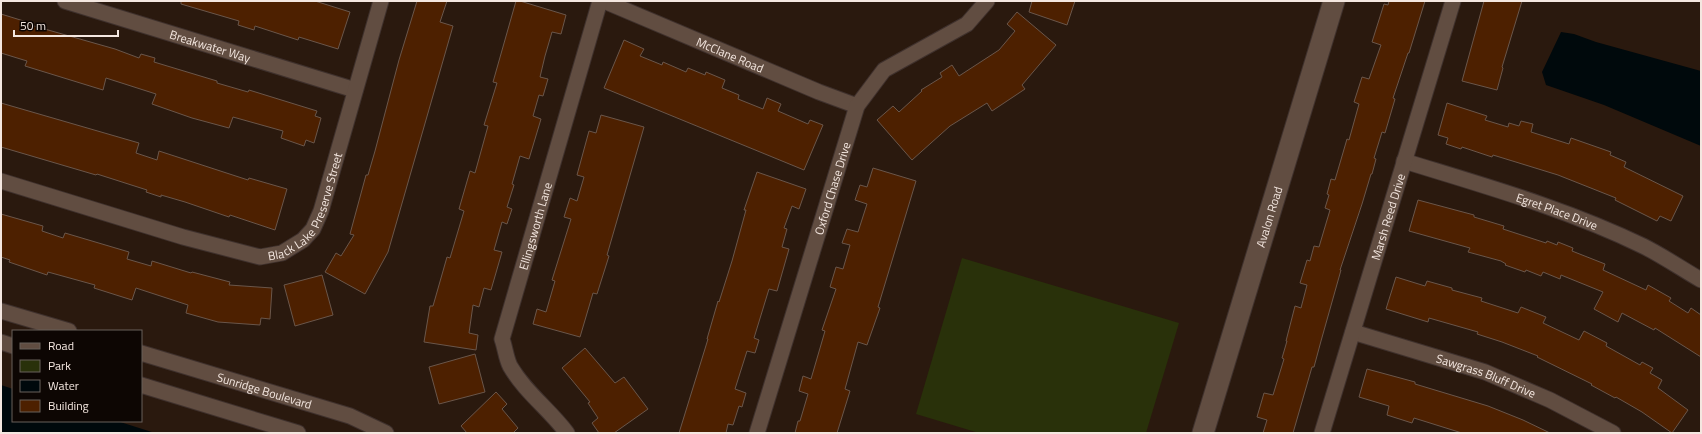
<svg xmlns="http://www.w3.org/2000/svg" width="1702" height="434" font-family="'Titillium Web',sans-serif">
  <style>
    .green { fill: #29310a }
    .water { fill: #00090c }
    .building { fill: #4d2000; stroke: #6a564a }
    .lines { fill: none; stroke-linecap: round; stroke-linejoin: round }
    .street-casing { stroke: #3f312d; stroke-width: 17 }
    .secondary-casing { stroke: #3f312d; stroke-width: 23 }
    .street { stroke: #614d41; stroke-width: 15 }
    .secondary { stroke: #614d41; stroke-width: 21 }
    .labels { text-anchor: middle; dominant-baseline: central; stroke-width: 3; stroke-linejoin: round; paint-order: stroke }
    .street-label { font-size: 12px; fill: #f4e7e0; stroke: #0d0603 }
  </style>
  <rect width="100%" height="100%" fill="#2a190e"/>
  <path class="green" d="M962 258 1179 323 1146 433H979L916 414Z"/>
  <g class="water">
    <path d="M1561 32 1574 34 1596 42 1701 71V146L1604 105 1546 85 1542 72Z"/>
    <path d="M1 385 13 389V421H117L155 433H1Z"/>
  </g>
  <g class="building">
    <path d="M181 1H315L350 12 338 49 299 37 298 40 255 26 254 30 238 25 239 21 181 4Z"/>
    <path d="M417 1H447L440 22 453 26 388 252 365 294 325 272 336 253 341 256 354 235 350 234 366 175H368L375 151 399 60Z"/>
    <path d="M516 1H520L566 15 561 34 552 32 545 56 540 77 548 79 543 96 539 95 533 116 541 119 529 159 520 156 512 184 514 185 507 207 512 209 507 224 502 222 494 250 502 252 491 290 484 288 479 307 473 305 469 333 478 335 476 350 424 342 430 306H433L447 257 450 258 464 211 459 209 470 171 475 173 488 126 484 125 497 83 493 82Z"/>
    <path d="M1032 1H1075L1067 25 1029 12Z"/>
    <path d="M1389 1H1425L1409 53H1408L1393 98 1395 99 1385 133 1382 132 1374 158 1376 159 1372 174H1371L1362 204 1340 270H1341L1321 341 1314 367H1312L1293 433H1263L1267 420 1257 417 1264 393 1273 395 1284 359 1282 358 1287 341H1286L1295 306 1301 308 1307 285 1300 283 1307 260 1310 261 1314 246 1319 247 1330 210 1325 208 1329 195 1327 194 1331 179 1335 180 1347 139 1349 140 1359 104 1354 102 1362 77 1369 79 1381 45 1372 42 1384 4 1388 5Z"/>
    <path d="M1484 1H1522L1502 67 1503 68 1497 90 1462 81Z"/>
    <path d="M1017 12 1056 45 1022 85 1025 89 992 111 987 103 950 126 912 160 877 120 893 106 899 112 922 91 921 90 942 77 940 73 952 65 959 76 999 50 1015 31 1007 24Z"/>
    <path d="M1 14 27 22V24L115 49 139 58 141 54 155 58 154 62 217 81V83L248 92 249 90 317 111 315 116 321 118 314 143 306 140 304 146 281 138 283 131 233 117 229 128 192 118 152 104 156 94 106 78 103 90 25 66 27 61 1 53Z"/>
    <path d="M624 40 644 49 640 56 662 65 663 62 686 72 688 68 705 75 706 72 725 80 722 88 739 95 738 99 763 109 767 98 781 104 778 111 808 124 810 120 823 125 804 170 604 88Z"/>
    <path d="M1 103 139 143 136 153 157 160 159 151 248 180 249 178 287 189 275 230 230 215 229 217 185 202 161 195V197L146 192 147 190 97 174 96 175 1 147Z"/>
    <path d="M1447 103 1487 116 1485 120 1508 127 1509 123 1519 126 1521 121 1533 124 1531 132 1569 144 1571 138 1611 152 1610 155 1626 162 1624 167 1683 196 1671 221 1660 216 1657 221 1615 200 1616 198 1558 175 1493 155 1492 157 1462 147 1461 149 1446 144 1448 138 1438 135Z"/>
    <path d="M601 115 644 127 607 255 609 256 597 294 593 293 580 337 533 324 537 309 546 312 555 281 552 280 571 219 564 217 570 198 577 201 584 177 577 175 589 131 596 133Z"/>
    <path d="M873 168 916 181 891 264 878 307 880 308 867 345 858 342 845 389 850 391 837 433H795L798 421H800L808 394 799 391 803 376 811 379 825 331 822 330 836 289 830 287 836 267 843 269 850 245 842 243 847 229 858 232 867 204 855 200 860 185 867 187Z"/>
    <path d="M757 172 806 189 799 209 792 206 784 228 787 229 782 247 789 249 777 291 769 289 754 338 759 340 755 353 747 351 735 389 746 393 742 407 739 406 733 425 728 424 726 433H679L708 339H707L718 301 719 302 732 261 746 210H744Z"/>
    <path d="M1418 200 1474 215V217L1504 226 1503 229 1546 243 1547 241 1557 245 1558 242 1573 248 1572 251 1605 264 1603 270 1646 290 1648 285 1671 298 1669 301 1688 313 1691 308 1701 315V357L1655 328 1654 330 1622 313 1618 322 1594 309 1603 292 1561 275 1560 279 1543 272 1541 276 1526 270 1525 272 1505 265 1506 264 1501 261 1468 252 1470 248 1409 231Z"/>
    <path d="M1 214 43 226 42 231 63 238 65 233 129 252 127 259 151 266 152 261 191 273 192 272 230 282 229 285 272 288 270 319 261 318 260 325 218 322 186 313 188 305 136 288 132 300 94 288 95 285 48 272 47 275 9 262 10 260 1 257Z"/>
    <path d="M322 275 333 315 295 326 284 285Z"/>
    <path d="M1396 277 1425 286 1427 281 1452 288V290L1482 298 1481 301 1518 313 1521 307 1546 317 1543 323 1579 340 1584 331 1607 343 1606 346 1640 365 1642 362 1653 368 1650 373 1662 380 1658 388 1688 410 1672 433 1642 412 1616 397 1615 398 1591 385 1592 384 1537 357 1538 356 1502 342 1477 334 1478 332 1429 318 1428 322 1386 309Z"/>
    <path d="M585 348 615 383 624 377 648 409 614 433H599L592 423 598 418 588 403 590 402 562 368Z"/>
    <path d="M475 354 485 392 439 404 429 367Z"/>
    <path d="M1367 369 1415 382V384L1488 406 1523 420 1550 433H1462L1414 418 1412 423 1387 415 1389 406 1359 397Z"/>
    <path d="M496 392 507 404 502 409 518 428 513 433H467L461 426Z"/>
  </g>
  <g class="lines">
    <defs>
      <g id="street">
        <path id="s1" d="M65 1 355 90"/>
        <path id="s2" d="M604 1 819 92 857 106"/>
        <path id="s3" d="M1404 161C1485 186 1567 209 1643 246 1663 256 1682 269 1701 280"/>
        <path id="s4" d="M1 181 183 237 260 257 282 253 303 240 313 229 321 211 381 1"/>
        <path d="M1 311 69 331"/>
        <path id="s5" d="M1353 332 1485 372 1550 400 1613 433"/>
        <path d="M1 342 13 346"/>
        <path id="s6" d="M141 353 350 416 386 433"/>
        <path d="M141 385 298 433"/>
        <path id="s7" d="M567 433C549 409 525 392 510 366 506 358 505 347 502 339L600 1"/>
        <path id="s8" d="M757 433 857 106 884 70 967 24 987 1"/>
        <path id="s9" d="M1322 433 1453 1"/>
      </g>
      <g id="secondary">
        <path id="s10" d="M1203 433 1334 1"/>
      </g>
    </defs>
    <use href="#street" class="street-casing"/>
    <use href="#secondary" class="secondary-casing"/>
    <use href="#street" class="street"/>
    <use href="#secondary" class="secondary"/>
  </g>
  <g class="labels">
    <g class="street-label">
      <text stroke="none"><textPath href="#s1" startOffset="152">Breakwater Way</textPath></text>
      <text stroke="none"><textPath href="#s2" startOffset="137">McClane Road</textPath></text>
      <text stroke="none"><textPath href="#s8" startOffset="256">Oxford Chase Drive</textPath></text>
      <text stroke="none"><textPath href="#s4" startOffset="345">Black Lake Preserve Street</textPath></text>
      <text stroke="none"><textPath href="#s3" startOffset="161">Egret Place Drive</textPath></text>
      <text stroke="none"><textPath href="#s10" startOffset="226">Avalon Road</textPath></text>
      <text stroke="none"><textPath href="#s9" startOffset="226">Marsh Reed Drive</textPath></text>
      <text stroke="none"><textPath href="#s7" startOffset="234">Ellingsworth Lane</textPath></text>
      <text stroke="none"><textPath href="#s5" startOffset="140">Sawgrass Bluff Drive</textPath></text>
      <text stroke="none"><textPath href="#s6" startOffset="129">Sunridge Boulevard</textPath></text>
    </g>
  </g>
  <rect width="1702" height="434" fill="none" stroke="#f4e7e0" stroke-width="4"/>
  <rect x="12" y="330" width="130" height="92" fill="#0d0603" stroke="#69605b"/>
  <rect x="20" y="343" width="20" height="6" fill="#614d41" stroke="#69605b"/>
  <text x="48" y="350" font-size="12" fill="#f4e7e0">Road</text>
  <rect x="20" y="360" width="20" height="12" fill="#29310a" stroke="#69605b"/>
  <text x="48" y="370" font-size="12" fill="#f4e7e0">Park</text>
  <rect x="20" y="380" width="20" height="12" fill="#00090c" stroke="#69605b"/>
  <text x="48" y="390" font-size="12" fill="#f4e7e0">Water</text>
  <rect x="20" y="400" width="20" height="12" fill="#4d2000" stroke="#69605b"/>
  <text x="48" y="410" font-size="12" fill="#f4e7e0">Building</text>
  <path d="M14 30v6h104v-6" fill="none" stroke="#f4e7e0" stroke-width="2"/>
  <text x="20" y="30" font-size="12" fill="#f4e7e0" stroke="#0d0603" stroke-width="3" paint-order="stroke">50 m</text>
</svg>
